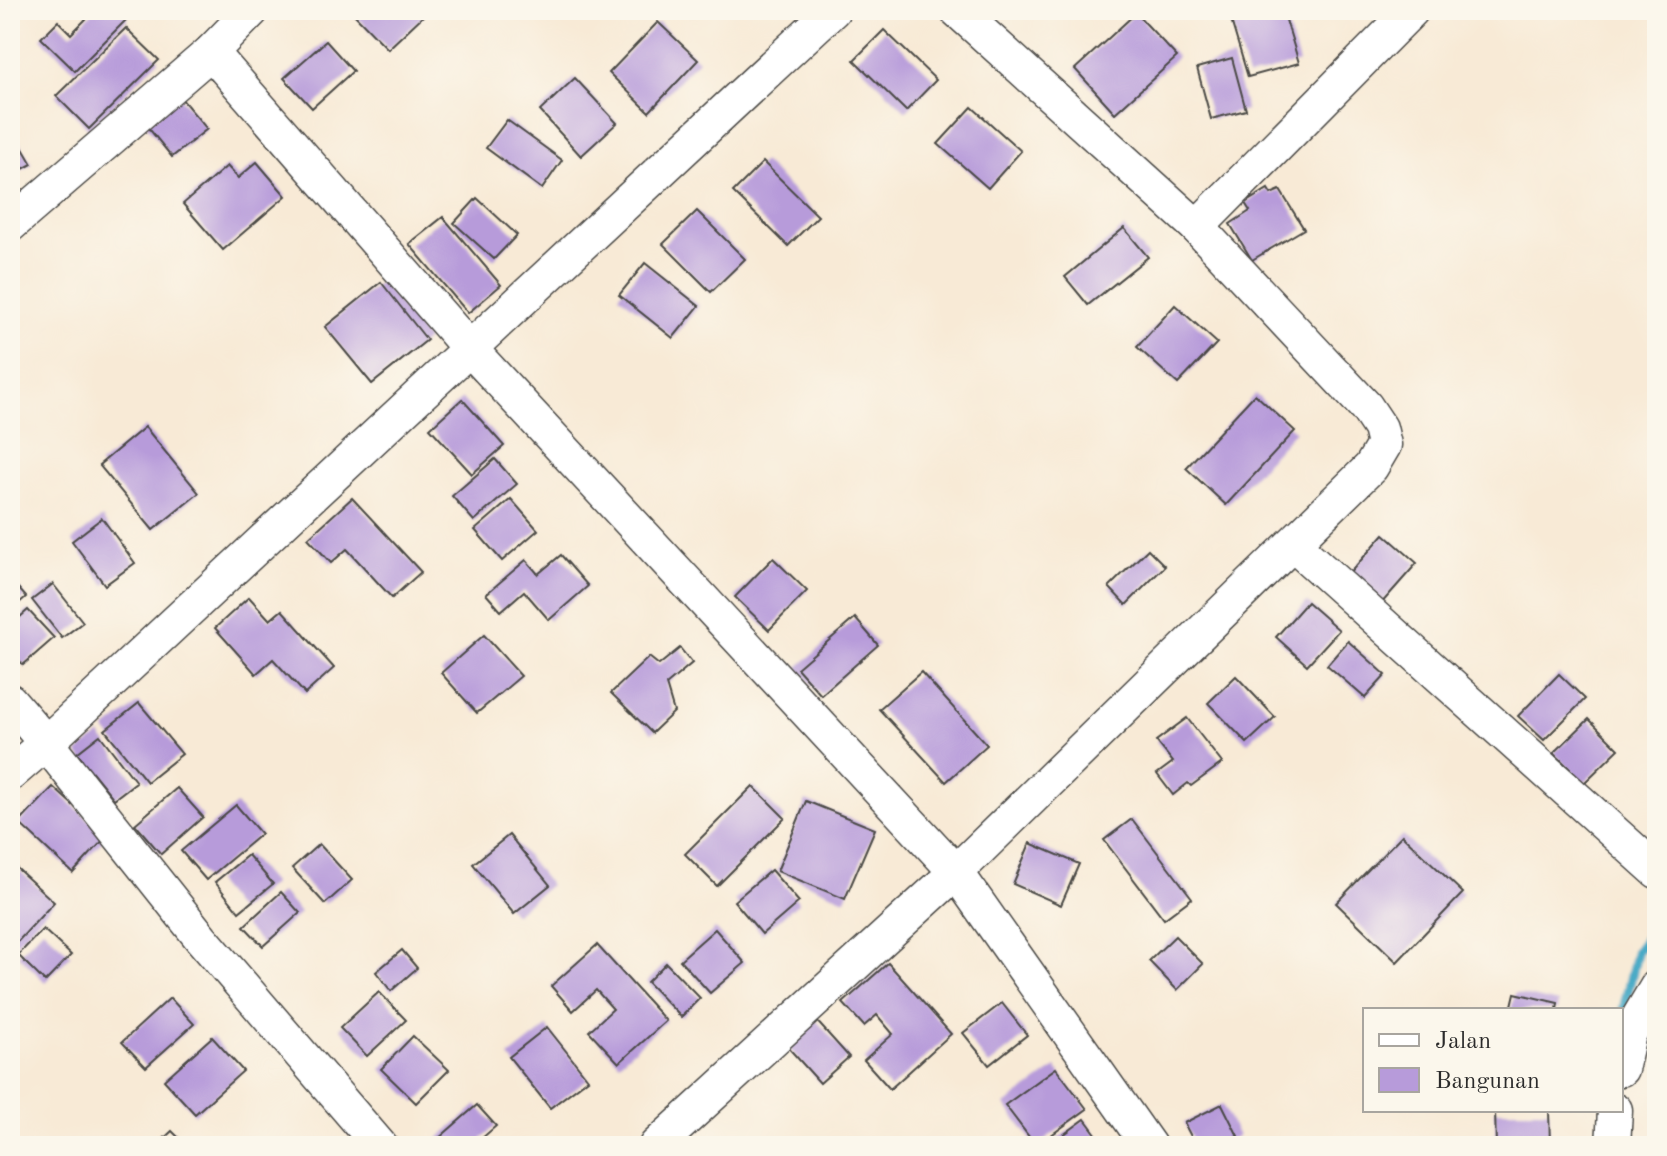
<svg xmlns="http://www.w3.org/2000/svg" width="1667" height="1156" font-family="'Old Standard TT',serif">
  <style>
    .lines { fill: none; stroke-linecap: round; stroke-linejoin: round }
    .stream { stroke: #45a8c5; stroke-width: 10 }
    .building { fill: #b79bda }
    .minor-casing { stroke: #4a4845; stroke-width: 37 }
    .minor { stroke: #fff; stroke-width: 34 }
  </style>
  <rect width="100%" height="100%" fill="#fbf7ec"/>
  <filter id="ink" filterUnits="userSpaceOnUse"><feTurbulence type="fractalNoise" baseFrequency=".0125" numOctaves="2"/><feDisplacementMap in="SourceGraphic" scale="16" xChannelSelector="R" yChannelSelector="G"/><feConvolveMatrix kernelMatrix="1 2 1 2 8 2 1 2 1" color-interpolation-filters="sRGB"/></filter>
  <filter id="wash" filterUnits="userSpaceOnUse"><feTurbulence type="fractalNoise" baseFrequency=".006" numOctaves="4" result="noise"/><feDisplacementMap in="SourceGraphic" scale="32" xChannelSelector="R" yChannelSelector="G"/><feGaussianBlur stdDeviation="1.8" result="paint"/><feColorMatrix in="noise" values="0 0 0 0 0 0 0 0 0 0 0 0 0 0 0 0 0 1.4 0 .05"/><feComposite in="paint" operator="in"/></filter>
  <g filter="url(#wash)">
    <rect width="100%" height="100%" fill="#f8ead6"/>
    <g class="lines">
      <path class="stream" d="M1621 1021 1637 951 1657 924"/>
    </g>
    <g id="blocks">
      <g class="building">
        <path d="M95 10H120L128 18 75 71 41 38 58 21 71 34Z"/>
        <path d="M350 10H419L424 15 388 49Z"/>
        <path d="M1255 10H1283L1299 63 1248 77 1230 17Z"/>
        <path d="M1136 13 1177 57 1115 113 1075 69Z"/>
        <path d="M658 22 698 60 649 112 609 73Z"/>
        <path d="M126 28 159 60 89 129 56 96Z"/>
        <path d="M884 30 936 80 906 111 854 60Z"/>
        <path d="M326 41 353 71 312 108 284 78Z"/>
        <path d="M1232 58 1246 110 1211 119 1197 68Z"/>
        <path d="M575 78 617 123 581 156 540 111Z"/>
        <path d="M180 97 207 129 172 157 146 125Z"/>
        <path d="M972 107 1021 151 988 188 938 144Z"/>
        <path d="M507 120 562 160 542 189 486 148Z"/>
        <path d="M10 126 32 164 10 176Z"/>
        <path d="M257 162 286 196 223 250 183 204 227 166 238 178Z"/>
        <path d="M763 162 818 216 788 246 733 192Z"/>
        <path d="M1268 189 1271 194 1280 190 1304 229 1252 260 1230 224 1250 211 1245 203Z"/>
        <path d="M477 198 517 235 494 259 454 223Z"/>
        <path d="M697 211 745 259 711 292 663 244Z"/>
        <path d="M443 217 501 285 468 313 409 244Z"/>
        <path d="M1124 228 1148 257 1088 305 1065 277Z"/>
        <path d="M645 263 699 306 673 338 619 295Z"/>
        <path d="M381 282 427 340 372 384 325 327Z"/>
        <path d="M1175 305 1217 343 1178 384 1137 347Z"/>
        <path d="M1255 394 1295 431 1226 505 1186 468Z"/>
        <path d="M462 399 504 446 472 474 430 428Z"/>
        <path d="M145 427 199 493 153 530 99 465Z"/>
        <path d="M495 459 517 484 474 521 452 496Z"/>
        <path d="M352 498 421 572 392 598 347 549 331 563 308 538Z"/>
        <path d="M511 499 538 530 502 561 475 530Z"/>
        <path d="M102 518 135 563 105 585 72 541Z"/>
        <path d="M1384 534 1417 563 1380 605 1347 576Z"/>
        <path d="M1148 549 1165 566 1126 605 1109 587Z"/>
        <path d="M561 555 588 586 549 620 524 591 501 611 486 594 526 560 538 574Z"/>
        <path d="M773 558 807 591 769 630 735 597Z"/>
        <path d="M10 579 26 597 10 611Z"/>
        <path d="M53 584 83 622 62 638 32 600Z"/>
        <path d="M249 597 270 620 282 610 334 668 305 694 273 659 256 674 215 628Z"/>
        <path d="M1307 602 1339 630 1307 665 1276 637Z"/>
        <path d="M28 610 54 638 23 665 10 649V626Z"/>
        <path d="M855 618 878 645 821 695 797 668Z"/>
        <path d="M484 635 521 676 477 713 441 673Z"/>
        <path d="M1348 641 1386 675 1365 698 1327 665Z"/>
        <path d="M680 648 692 663 666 685 674 712 652 733 611 693 649 657 659 665Z"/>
        <path d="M921 672 987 745 946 782 879 709Z"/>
        <path d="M1559 674 1585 699 1544 740 1518 716Z"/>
        <path d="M1236 676 1275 717 1247 743 1208 703Z"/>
        <path d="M139 703 182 754 147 782 105 730Z"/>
        <path d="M1187 718 1222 763 1191 786 1188 783 1173 795 1157 774 1173 762 1156 741Z"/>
        <path d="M1589 719 1619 749 1584 783 1554 753Z"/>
        <path d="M100 735 136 782 114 799 77 753Z"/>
        <path d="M753 786 785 818 717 886 685 854Z"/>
        <path d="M53 787 107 836 73 873 19 823Z"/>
        <path d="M177 788 203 817 161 854 135 824Z"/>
        <path d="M806 801 875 829 845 899 777 871Z"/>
        <path d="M236 805 261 834 206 880 181 851Z"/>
        <path d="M1132 819 1192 898 1164 919 1104 840Z"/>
        <path d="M509 835 550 885 514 914 473 864Z"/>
        <path d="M1402 835 1463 893 1397 962 1336 903Z"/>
        <path d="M1030 843 1079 864 1061 905 1013 884Z"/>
        <path d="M319 844 352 880 325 904 292 868Z"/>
        <path d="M248 855 273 884 239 912 215 882Z"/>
        <path d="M10 862 54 902 10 950Z"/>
        <path d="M771 870 799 902 762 934 734 901Z"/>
        <path d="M281 892 300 913 263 946 244 926Z"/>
        <path d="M43 929 71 955 45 982 18 955Z"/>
        <path d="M715 929 745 963 710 993 680 960Z"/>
        <path d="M1175 936 1203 964 1177 990 1149 961Z"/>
        <path d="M597 945 666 1021 619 1063 589 1031 613 1009 596 990 573 1011 551 986Z"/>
        <path d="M402 950 417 968 391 991 376 972Z"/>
        <path d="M666 963 700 998 681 1017 647 982Z"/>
        <path d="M888 963 951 1034 890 1089 864 1060 893 1034 877 1015 864 1026 843 1003Z"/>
        <path d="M379 992 406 1020 367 1056 340 1028Z"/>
        <path d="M1515 993 1558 1003 1557 1010H1511Z"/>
        <path d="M170 998 194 1024 146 1067 122 1042Z"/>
        <path d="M1002 1003 1027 1035 989 1065 963 1033Z"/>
        <path d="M814 1018 849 1057 820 1083 785 1044Z"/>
        <path d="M547 1027 588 1079 550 1108 509 1057Z"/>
        <path d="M413 1036 449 1070 416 1103 381 1069Z"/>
        <path d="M212 1037 243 1071 195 1114 164 1080Z"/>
        <path d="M1056 1068 1087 1109 1036 1146 1005 1105Z"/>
        <path d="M1222 1104 1238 1136 1216 1146H1196L1184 1123Z"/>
        <path d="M477 1105 496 1126 481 1139 487 1146H430Z"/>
        <path d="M1495 1110H1549L1550 1146H1496Z"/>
        <path d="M1085 1119 1105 1146H1048Z"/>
        <path d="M172 1131 187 1146H156Z"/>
      </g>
    </g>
  </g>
  <g filter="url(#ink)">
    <use href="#blocks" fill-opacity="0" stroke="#4a4845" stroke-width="2"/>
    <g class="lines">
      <defs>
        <g id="minor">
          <path d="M957 10 1197 227 1412 10"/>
          <path d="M211 52 470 349 956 872 1149 1146"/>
          <path d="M10 225 211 52 252 10"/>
          <path d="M1293 544 1657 871"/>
          <path d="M10 701 46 743 201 938 380 1146"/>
          <path d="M10 774 46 743 833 10"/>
          <path d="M1621 1069 1629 1034 1657 987"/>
          <path d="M656 1146 956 872 1371 467 1384 445 1380 428 1366 407 1197 227"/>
          <path d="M1613 1146 1615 1110"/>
        </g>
      </defs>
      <use href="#minor" class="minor-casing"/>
      <use href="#minor" class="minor"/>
    </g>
  </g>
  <rect width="1667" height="1156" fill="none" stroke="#fbf7ec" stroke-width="40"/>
  <rect x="1363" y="1008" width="260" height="104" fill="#fbf7ec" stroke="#a8a59f" stroke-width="2"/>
  <rect x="1379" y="1034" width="40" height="12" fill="#ffffff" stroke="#a8a59f" stroke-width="2"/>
  <text x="1435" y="1048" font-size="24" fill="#2b2b2b">Jalan</text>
  <rect x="1379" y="1068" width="40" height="24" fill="#b79bda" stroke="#a8a59f" stroke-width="2"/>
  <text x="1435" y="1088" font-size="24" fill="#2b2b2b">Bangunan</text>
</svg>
